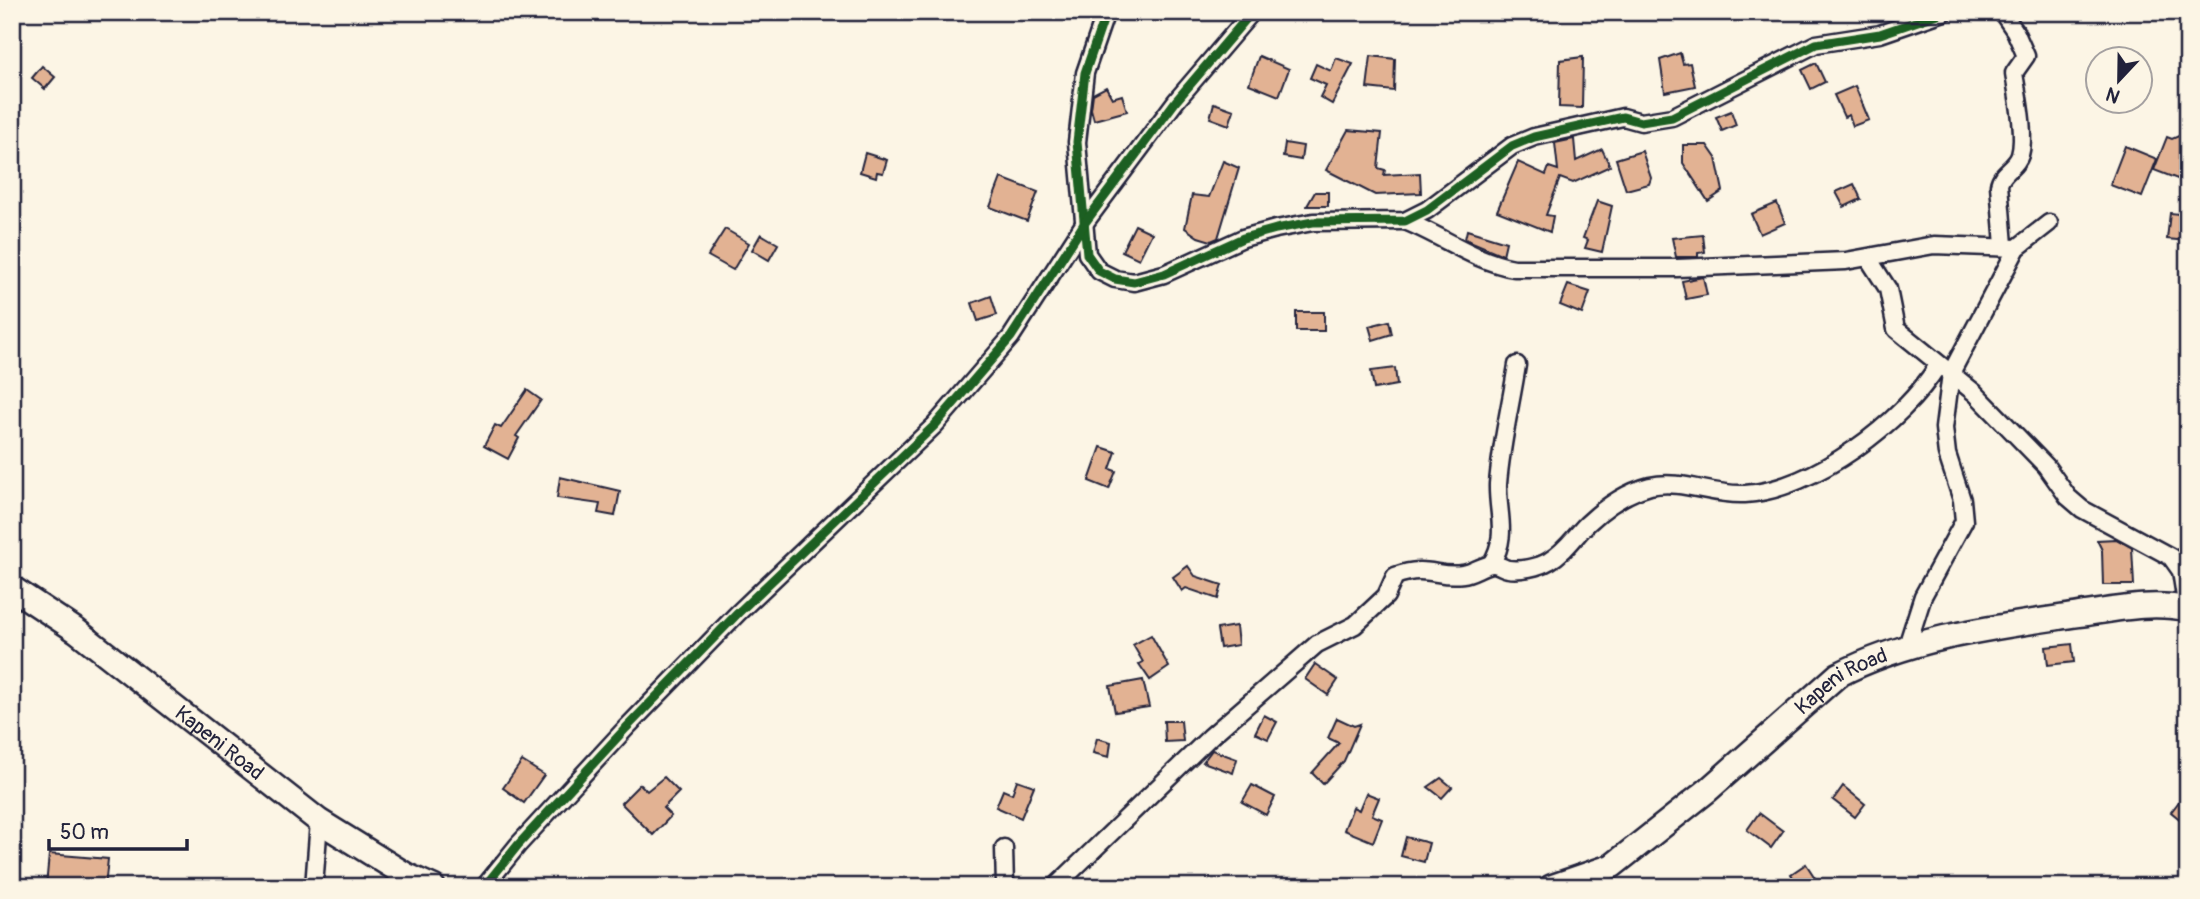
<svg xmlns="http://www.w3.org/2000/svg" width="2200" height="899" font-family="Pangolin,sans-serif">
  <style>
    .building { fill: #e2b293; stroke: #22223b; stroke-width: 2 }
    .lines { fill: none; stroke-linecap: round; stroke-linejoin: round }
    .minor-casing { stroke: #22223b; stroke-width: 21 }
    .secondary-casing { stroke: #22223b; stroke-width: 28 }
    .minor { stroke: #fcf5e5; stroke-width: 16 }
    .secondary { stroke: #fcf5e5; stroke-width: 23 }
    .cycleway-casing { stroke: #fcf5e5; stroke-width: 13 }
    .cycleway { stroke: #1b5e20; stroke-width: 9 }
    .labels { text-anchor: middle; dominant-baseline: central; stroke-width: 5; stroke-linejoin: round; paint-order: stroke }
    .street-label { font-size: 21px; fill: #22223b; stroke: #fcf5e5 }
  </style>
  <rect width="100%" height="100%" fill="#fcf5e5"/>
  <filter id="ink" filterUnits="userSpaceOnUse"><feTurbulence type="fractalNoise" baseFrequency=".0143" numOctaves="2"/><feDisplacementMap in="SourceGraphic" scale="14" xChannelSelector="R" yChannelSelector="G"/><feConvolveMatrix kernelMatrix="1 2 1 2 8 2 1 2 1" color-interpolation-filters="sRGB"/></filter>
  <g filter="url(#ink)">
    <g class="building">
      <path d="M1680 53 1683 64 1690 63 1695 86 1665 92 1660 60Z"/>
      <path d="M1259 56 1289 69 1279 96 1249 84Z"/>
      <path d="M1371 56 1395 59 1394 91 1367 88Z"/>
      <path d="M1583 57 1582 108 1559 107 1560 60Z"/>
      <path d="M1336 58 1353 64 1332 104 1320 97 1326 85 1310 78 1316 64 1331 71Z"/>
      <path d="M1816 63 1825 82 1811 89 1802 70Z"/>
      <path d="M42 66 55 77 45 89 32 78Z"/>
      <path d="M1855 86 1869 120 1853 126 1849 115 1844 117 1834 95Z"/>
      <path d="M1106 87 1112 98 1122 95 1127 111 1094 120 1091 109 1093 94Z"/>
      <path d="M1214 103 1234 110 1229 125 1210 118Z"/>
      <path d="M1731 111 1736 125 1722 131 1716 117Z"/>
      <path d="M1348 130 1382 133 1378 168 1385 170 1384 175 1420 173 1421 193 1375 195 1326 170Z"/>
      <path d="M2188 132V183L2154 170 2167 137 2172 139Z"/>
      <path d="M1574 139 1576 161 1602 149 1610 166 1573 183 1560 178 1546 215 1553 216 1550 232 1497 211 1518 162 1546 175 1549 167 1558 170 1555 143Z"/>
      <path d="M1285 143 1303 146 1301 160 1283 157Z"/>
      <path d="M1683 145H1707L1716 158 1723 191 1708 201 1683 163Z"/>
      <path d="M2125 146 2157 159 2142 197 2110 185Z"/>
      <path d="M1642 151 1651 178 1649 184 1626 190 1616 159Z"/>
      <path d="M865 153 887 160 883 173 877 172 876 177 860 172Z"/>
      <path d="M1223 161 1239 168 1218 238 1211 241 1198 237 1185 228 1192 195 1209 197Z"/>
      <path d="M1001 178 1038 192 1027 221 990 207Z"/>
      <path d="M1854 184 1861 199 1844 207 1836 192Z"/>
      <path d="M1315 192H1328V206H1307Z"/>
      <path d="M1597 201 1612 206 1602 252 1585 248 1588 240 1583 238Z"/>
      <path d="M1777 203 1785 223 1760 234 1751 214Z"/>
      <path d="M2170 213 2188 215V241L2167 239Z"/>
      <path d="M1135 225 1152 233 1139 259 1122 251Z"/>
      <path d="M725 229 749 243 733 270 708 256Z"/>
      <path d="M1467 230 1506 242 1503 255 1465 239Z"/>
      <path d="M761 234 778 244 769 260 752 250Z"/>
      <path d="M1703 235 1705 252 1698 253V257H1676L1672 238Z"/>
      <path d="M1703 277 1707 295 1686 299 1682 281Z"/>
      <path d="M1568 285 1590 292 1582 314 1560 305Z"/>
      <path d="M991 296 997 315 978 321 972 303Z"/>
      <rect x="1296" y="312" width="28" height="19"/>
      <path d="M1389 321 1392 334 1373 340 1369 326Z"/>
      <path d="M1395 368 1397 385 1374 389 1371 371Z"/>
      <path d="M527 390 541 400 516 436 519 438 508 459 484 446 495 425 501 428Z"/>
      <path d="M1101 447 1116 452 1110 469 1116 471 1109 489 1089 481Z"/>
      <path d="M560 477 620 491 615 516 598 513 600 504 557 498Z"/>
      <path d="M2116 539 2132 548 2134 585H2103L2102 550 2097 540Z"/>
      <path d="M1188 566 1195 576 1222 585 1218 599 1186 588 1182 591 1173 577Z"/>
      <path d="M1236 626 1238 645 1220 648 1217 629Z"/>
      <path d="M1151 635 1169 667 1150 680 1139 664 1143 662 1133 645Z"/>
      <path d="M2072 644 2074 662 2048 665 2046 647Z"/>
      <path d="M1315 664 1338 680 1328 695 1305 679Z"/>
      <path d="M1143 680 1149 707 1115 712 1110 686Z"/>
      <path d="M1264 715 1277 722 1268 739 1255 733Z"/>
      <path d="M1337 718 1354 726 1360 724 1344 761 1323 784 1312 773 1339 743 1328 738Z"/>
      <path d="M1164 721H1181L1183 741 1165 742Z"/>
      <path d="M1097 738 1111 742 1109 757 1093 753Z"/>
      <path d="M1212 750 1237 759 1233 773 1203 762Z"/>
      <path d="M522 761 544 775 524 803 503 788Z"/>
      <path d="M664 777 679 792 663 808 671 816 653 835 621 803 640 784 647 791Z"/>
      <path d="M1441 778 1452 787 1442 798 1428 787Z"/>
      <path d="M1017 780 1034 786 1021 818 996 807 1003 790 1012 794Z"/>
      <path d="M1252 785 1275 797 1266 815 1242 802Z"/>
      <path d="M1843 786 1865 804 1855 817 1833 800Z"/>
      <path d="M2188 790V826L2171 812Z"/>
      <path d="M1366 793 1379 798 1372 815 1382 819 1373 842 1344 830 1353 807 1359 810Z"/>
      <path d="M1759 813 1783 831 1771 848 1747 830Z"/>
      <path d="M1406 837 1429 843 1424 862 1401 856Z"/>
      <path d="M49 854 108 859 105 887H46Z"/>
      <path d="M1806 864 1821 887H1799L1791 874Z"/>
    </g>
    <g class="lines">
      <defs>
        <g id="minor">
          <path d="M1106 12 1085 73 1077 142 1087 254 1099 271 1115 279 1134 282 1164 274 1243 238 1276 229 1313 222 1405 221 1427 210 1512 146 1534 137 1623 117 1641 122 1672 117 1816 44 1880 34 1944 12"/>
          <path d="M2002 12 2015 31 2026 56 2014 73C2017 93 2026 135 2020 155 2016 168 2001 172 1999 185L2004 245"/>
          <path d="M1405 221C1443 236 1474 261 1514 268H1677L1846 261 1934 245 2017 248"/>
          <path d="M1868 258 1888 289 1896 329 1975 393 2046 466 2068 497 2082 509 2171 557 2181 571 2187 609"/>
          <path d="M1491 564C1509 535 1497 514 1498 484 1501 444 1511 404 1517 365"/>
          <path d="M1907 646 1923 596 1964 521 1962 500 1947 454 1944 428 1951 373 2017 248 2049 223"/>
          <path d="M1004 848 1005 887"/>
          <path d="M314 887 319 821"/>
          <path d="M484 887 518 845 626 728 738 613 935 425 1011 337 1084 224 1176 101 1252 12"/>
          <path d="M1055 887 1210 737 1317 644 1355 625 1386 596 1395 576C1428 564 1436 578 1463 574 1473 573 1484 564 1493 564 1498 564 1503 568 1508 569 1520 571 1539 567 1549 561 1565 552 1575 536 1587 524 1605 507 1627 492 1650 486 1683 479 1712 496 1745 494 1813 490 1904 422 1938 365"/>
        </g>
        <g id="secondary">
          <path id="s1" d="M12 588 77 631 319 821 406 875 433 887"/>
          <path id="s2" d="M1551 887 1612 866 1708 790 1838 675C1911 637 1996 627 2076 615 2113 610 2150 601 2188 609"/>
        </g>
      </defs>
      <use href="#minor" class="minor-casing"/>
      <use href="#secondary" class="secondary-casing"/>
      <use href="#minor" class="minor"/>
      <use href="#secondary" class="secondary"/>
      <defs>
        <g id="cycleway">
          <path d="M1106 12 1085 73 1077 142 1087 254 1099 271 1115 279 1134 282 1164 274 1243 238 1276 229 1313 222 1405 221 1427 210 1512 146 1534 137 1623 117 1641 122 1672 117 1816 44 1880 34 1944 12"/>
          <path d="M484 887 518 845 626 728 738 613 935 425 1011 337 1084 224 1176 101 1252 12"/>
        </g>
      </defs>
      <use href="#cycleway" class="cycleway-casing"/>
      <use href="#cycleway" class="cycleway"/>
    </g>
  </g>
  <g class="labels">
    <g class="street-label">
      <text stroke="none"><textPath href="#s2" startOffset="360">Kapeni Road</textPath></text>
      <text stroke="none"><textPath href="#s1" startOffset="259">Kapeni Road</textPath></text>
    </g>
  </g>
  <rect width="2200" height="899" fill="none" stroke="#fcf5e5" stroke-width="42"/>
  <rect x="21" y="21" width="2158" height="857" fill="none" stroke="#22223b" stroke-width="2.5" filter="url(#ink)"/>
  <g transform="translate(2119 80) rotate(202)"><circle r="33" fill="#fcf5e5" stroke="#a5a1a1" stroke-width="2"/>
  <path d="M0-5L12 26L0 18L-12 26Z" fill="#22223b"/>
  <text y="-10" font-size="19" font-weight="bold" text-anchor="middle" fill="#22223b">N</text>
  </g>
  <path d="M49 839v10h138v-10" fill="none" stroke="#22223b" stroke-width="3.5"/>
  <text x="60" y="839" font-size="21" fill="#22223b" stroke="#fcf5e5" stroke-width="5" paint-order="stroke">50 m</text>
</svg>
